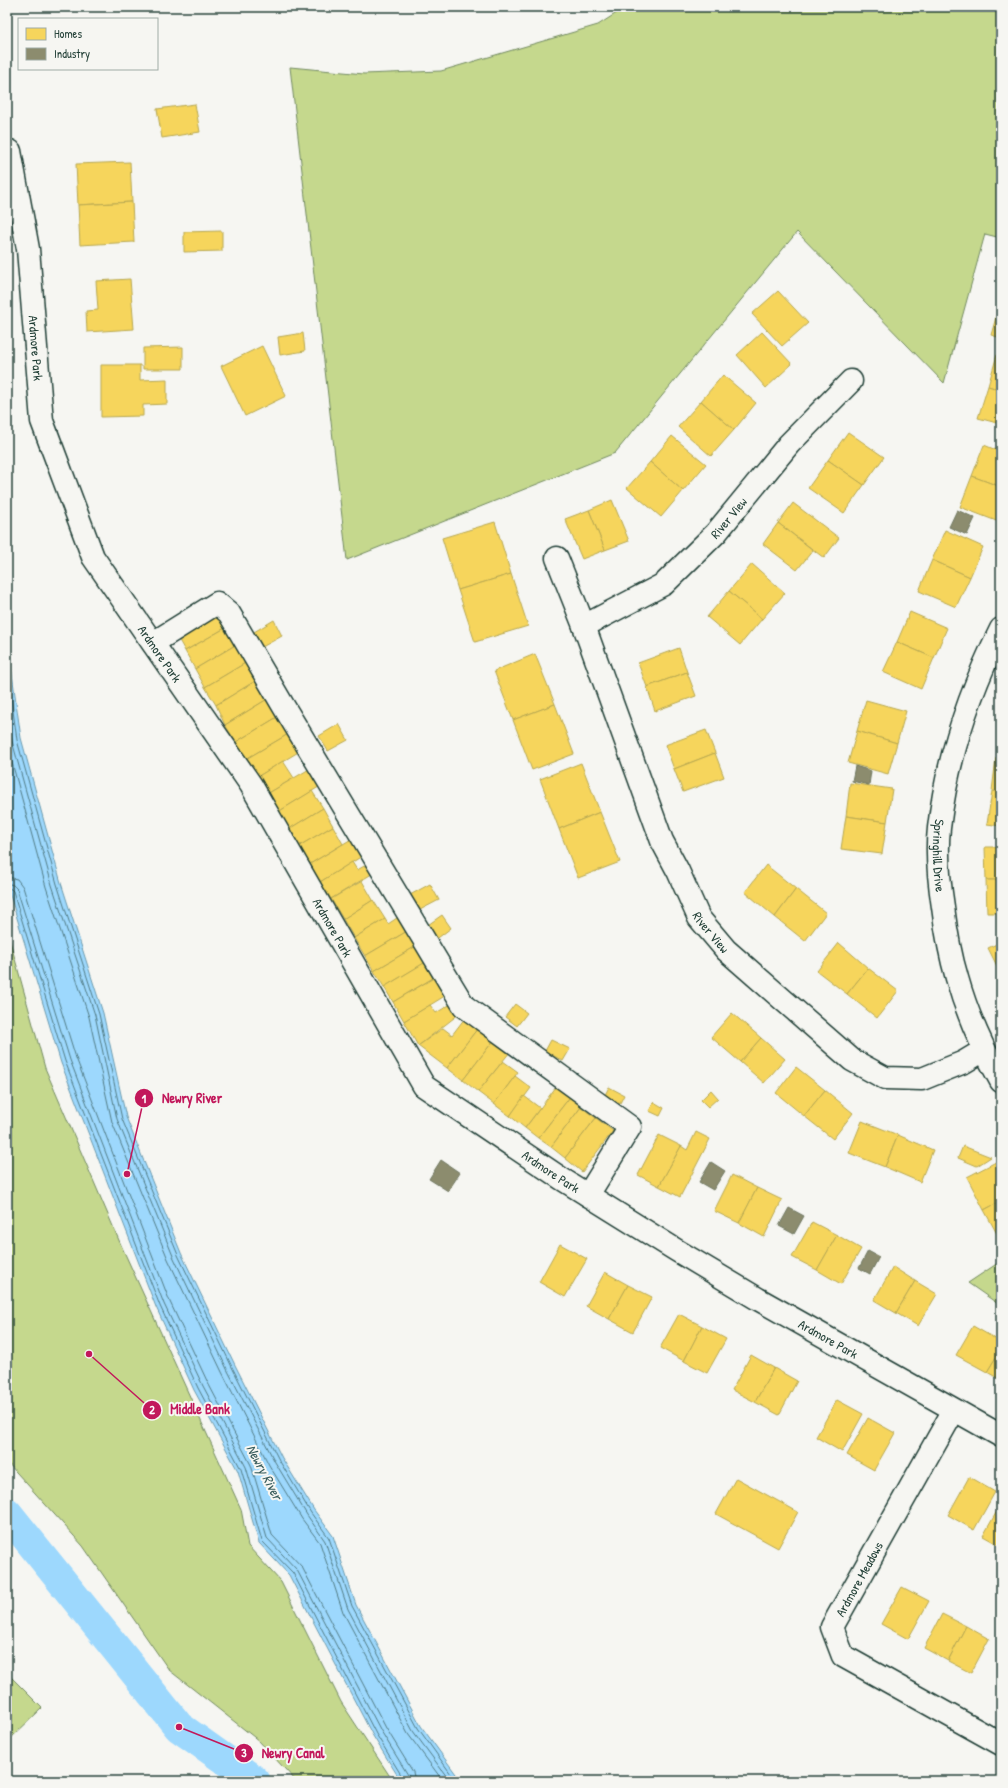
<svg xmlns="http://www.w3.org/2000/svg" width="1008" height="1788" font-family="'Patrick Hand',sans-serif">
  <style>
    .green { fill: #c5d88d; stroke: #728a60 }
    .water { fill: #9dd8fd; stroke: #6b9aad }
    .homes { fill: #f6d55c; stroke: #b6a750 }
    .industry { fill: #8c8c6e; stroke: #6b745d }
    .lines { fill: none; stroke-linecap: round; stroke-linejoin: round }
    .shore { stroke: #517b84; stroke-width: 1 }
    .canal { stroke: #9dd8fd; stroke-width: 31 }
    .minor-casing { stroke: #1f3d34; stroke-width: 25 }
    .minor { stroke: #f6f6f2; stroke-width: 22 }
    .labels { text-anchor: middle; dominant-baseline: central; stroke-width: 4; stroke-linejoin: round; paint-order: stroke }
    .street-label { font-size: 13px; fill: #1f3d34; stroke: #f6f6f2 }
    .water-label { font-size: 14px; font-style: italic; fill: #385c5c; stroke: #f6f6f2 }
    .leader { fill: none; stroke: #c2185b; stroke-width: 1.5 }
    .callout-dot { fill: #c2185b; stroke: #f6f6f2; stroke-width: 1.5 }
    .mark-label { font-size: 12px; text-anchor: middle; font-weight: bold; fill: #fff }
    .callout-label { font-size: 14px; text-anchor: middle; font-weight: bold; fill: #c2185b; stroke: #f6f6f2; stroke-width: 4; stroke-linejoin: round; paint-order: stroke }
  </style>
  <rect width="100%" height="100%" fill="#f6f6f2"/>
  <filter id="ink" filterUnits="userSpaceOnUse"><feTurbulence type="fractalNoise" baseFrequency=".025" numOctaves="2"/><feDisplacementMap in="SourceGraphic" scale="8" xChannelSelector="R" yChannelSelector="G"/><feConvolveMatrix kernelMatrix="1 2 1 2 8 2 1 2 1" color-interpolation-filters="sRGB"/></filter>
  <g filter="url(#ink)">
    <g class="green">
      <path d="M626 7H1001V238L985 234 944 383 797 232 615 453 347 560 290 67 364 74 441 71 598 25Z"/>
      <path d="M7 930 45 1068 121 1245 241 1509 248 1546 281 1582 341 1702 393 1781H296L259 1741 169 1670 83 1546 7 1462Z"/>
      <path d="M1001 1261V1306L968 1283Z"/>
      <path d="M7 1673 42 1708 9 1740 7 1739Z"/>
    </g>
    <path class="water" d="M7 638 21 738 61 883 103 1013 126 1117 181 1253 235 1365 282 1458 314 1510 333 1536 356 1605 421 1726 461 1781H401L373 1736 289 1575 259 1543 238 1471 194 1390 156 1307 61 1063 7 885Z"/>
    <g class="homes">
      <path d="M195 104 200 132 162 138 157 109Z"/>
      <path d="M130 162 132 202 78 205 76 164Z"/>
      <path d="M132 202 134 242 80 245 78 205Z"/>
      <path d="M222 231V251L184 252V232Z"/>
      <path d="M130 279 134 329 87 332 86 311 98 310 96 281Z"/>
      <path d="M778 291 808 323 782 346 752 314Z"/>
      <path d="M1000 303 1001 304V338L991 335Z"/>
      <path d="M762 332 792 364 766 388 737 355Z"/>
      <path d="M303 333 305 351 280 355 278 337Z"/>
      <path d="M262 346 286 396 245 416 221 366Z"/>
      <path d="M183 347V369H143V348Z"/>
      <path d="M997 355 1001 356V390L988 386Z"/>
      <path d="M101 365H140V380L167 379V404L143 405V416L101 417Z"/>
      <path d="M723 375 756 403 734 430 701 401Z"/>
      <path d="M988 386 1001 390V424L978 418Z"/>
      <path d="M701 401 734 430 711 456 678 427Z"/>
      <path d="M848 432 884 457 864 485 828 460Z"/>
      <path d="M672 436 706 464 683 491 650 462Z"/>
      <path d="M984 445 1001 452V487L972 476Z"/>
      <path d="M828 460 864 485 844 513 808 488Z"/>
      <path d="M650 462 683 491 661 517 627 488Z"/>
      <path d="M972 476 1001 487V515L999 522 960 507Z"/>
      <path d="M612 500 629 541 605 550 589 510Z"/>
      <path d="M793 503 839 538 824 558 778 523Z"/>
      <path d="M589 510 605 550 582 559 565 519Z"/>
      <path d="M495 522 511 574 458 590 442 538Z"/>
      <path d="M778 523 813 550 797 570 763 544Z"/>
      <path d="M945 530 983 547 970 577 932 560Z"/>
      <path d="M932 560 970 577 956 607 919 591Z"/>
      <path d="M752 564 785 593 762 619 729 591Z"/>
      <path d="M511 574 528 626 475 642 458 590Z"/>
      <path d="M729 591 762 619 740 645 707 617Z"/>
      <path d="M216 610 227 627 185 651 175 633Z"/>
      <path d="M910 612 947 628 934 658 897 642Z"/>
      <path d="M274 620 282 636 262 647 254 632Z"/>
      <path d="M227 627 237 644 195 669 185 651Z"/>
      <path d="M897 642 934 658 921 689 883 672Z"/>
      <path d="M237 644 247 662 205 687 195 669Z"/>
      <path d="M679 648 687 672 647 687 638 663Z"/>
      <path d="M535 654 555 704 513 720 494 671Z"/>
      <path d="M247 662 257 680 216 705 205 687Z"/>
      <path d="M687 672 696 696 655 711 647 687Z"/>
      <path d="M257 680 269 698 225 725 216 705Z"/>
      <path d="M269 698 279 716 236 742 225 725Z"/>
      <path d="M866 700 906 711 897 743 857 731Z"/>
      <path d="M555 704 574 754 532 770 513 720Z"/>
      <path d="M279 716 290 733 246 759 236 742Z"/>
      <path d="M339 724 348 740 328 751 319 736Z"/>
      <path d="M706 730 715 753 674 769 665 745Z"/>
      <path d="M857 731 897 743 888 774 848 763Z"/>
      <path d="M290 733 300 751 257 777 246 759Z"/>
      <path d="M715 753 724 777 683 792 674 769Z"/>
      <path d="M996 758 1001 759V792L992 791Z"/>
      <path d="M283 761 294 778 267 794 257 777Z"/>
      <path d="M581 763 600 812 559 829 540 779Z"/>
      <path d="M311 768 322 785 278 812 267 794Z"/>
      <path d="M850 783 892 789 887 822 846 816Z"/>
      <path d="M312 791 323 808 289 829 278 812Z"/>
      <path d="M992 791 1001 792V826L987 824Z"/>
      <path d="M323 808 333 826 299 846 289 829Z"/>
      <path d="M600 812 620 862 578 878 559 829Z"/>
      <path d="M846 816 887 822 882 854 841 849Z"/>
      <path d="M333 826 343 844 310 864 299 846Z"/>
      <path d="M353 838 364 855 320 882 310 864Z"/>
      <path d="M985 847H1001V880H986Z"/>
      <path d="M352 862 357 870 370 863 375 872 331 899 320 882Z"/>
      <path d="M766 865 796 889 775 917 745 892Z"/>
      <path d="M986 880H1001V913H987Z"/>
      <path d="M362 881 373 900 343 919 331 899Z"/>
      <path d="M430 884 439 900 418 911 410 895Z"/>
      <path d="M796 889 826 913 805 941 775 917Z"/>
      <path d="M373 900 385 919 354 938 343 919Z"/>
      <path d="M442 915 451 928 434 941 425 927Z"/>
      <path d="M400 916 409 930 365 956 354 938 385 919 388 924Z"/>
      <path d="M409 930 418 945 374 971 365 956Z"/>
      <path d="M1001 942V974L988 948Z"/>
      <path d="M839 943 868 968 847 994 817 971Z"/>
      <path d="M418 945 428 961 384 987 374 971Z"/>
      <path d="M424 963 433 978 393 1002 384 987Z"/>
      <path d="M868 968 898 991 877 1018 847 994Z"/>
      <path d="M437 976 448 994 404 1021 393 1002Z"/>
      <path d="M451 1004 459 1014 418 1046 404 1021 430 1005 436 1013Z"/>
      <path d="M515 1004 527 1013 517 1026 505 1017Z"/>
      <path d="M732 1013 761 1038 740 1062 711 1037Z"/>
      <path d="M465 1018 478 1028 447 1068 418 1046 443 1028 452 1035Z"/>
      <path d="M478 1028 494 1040 463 1080 447 1068Z"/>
      <path d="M761 1038 785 1059 764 1083 740 1062Z"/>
      <path d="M494 1040 510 1052 478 1092 463 1080Z"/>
      <path d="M551 1040 570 1049 563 1061 545 1051Z"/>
      <path d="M503 1061 518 1072 494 1104 478 1092Z"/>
      <path d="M796 1067 825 1090 804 1116 776 1093Z"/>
      <path d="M515 1076 531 1088 510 1116 494 1104Z"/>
      <path d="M556 1087 570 1097 538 1138 525 1128Z"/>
      <path d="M609 1087 624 1095 620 1103 605 1095Z"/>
      <path d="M711 1090 718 1098 708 1107 701 1100Z"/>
      <path d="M825 1090 853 1113 833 1139 804 1116Z"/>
      <path d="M524 1096 540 1108 525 1128 510 1116Z"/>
      <path d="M570 1097 581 1107 551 1147 538 1138Z"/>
      <path d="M654 1102 664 1108 660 1116 649 1111Z"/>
      <path d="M581 1107 596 1118 565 1158 551 1147Z"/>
      <path d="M596 1118 613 1131 582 1172 565 1158Z"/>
      <path d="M862 1121 898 1135 885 1167 849 1153Z"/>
      <path d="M696 1132 710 1139 680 1197 659 1186 681 1146 687 1150Z"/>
      <path d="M659 1135 681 1146 659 1186 638 1175Z"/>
      <path d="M898 1135 933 1150 920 1182 885 1167Z"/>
      <path d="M963 1146 991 1157 977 1166 958 1158Z"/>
      <path d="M996 1162 1001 1171V1201L984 1210 967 1177Z"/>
      <path d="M732 1175 757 1188 739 1223 714 1211Z"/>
      <path d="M757 1188 782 1200 764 1237 739 1223Z"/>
      <path d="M1001 1201V1241L984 1210Z"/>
      <path d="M812 1222 837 1235 817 1270 792 1257Z"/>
      <path d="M837 1235 861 1249 841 1284 817 1270Z"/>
      <path d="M560 1244 587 1259 565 1297 539 1282Z"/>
      <path d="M893 1267 915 1281 896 1313 874 1300Z"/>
      <path d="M605 1272 628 1285 609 1319 586 1306Z"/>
      <path d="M915 1281 937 1294 918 1326 896 1313Z"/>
      <path d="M628 1285 652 1297 633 1332 609 1319Z"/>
      <path d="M679 1314 702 1326 684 1361 660 1348Z"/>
      <path d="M702 1326 726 1339 707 1373 684 1361Z"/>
      <path d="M973 1326 1001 1342V1349L987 1372 956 1355Z"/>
      <path d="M1001 1349V1380L987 1372Z"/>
      <path d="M751 1355 774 1368 755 1402 732 1390Z"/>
      <path d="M774 1368 797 1381 779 1415 755 1402Z"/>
      <path d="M837 1400 863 1414 842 1452 816 1437Z"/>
      <path d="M868 1418 895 1433 874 1470 847 1455Z"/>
      <path d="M969 1477 995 1492 974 1530 948 1515Z"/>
      <path d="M736 1478 798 1512 778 1548 716 1514Z"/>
      <path d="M1001 1504V1546L983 1536Z"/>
      <path d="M902 1587 929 1601 908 1639 881 1624Z"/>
      <path d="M942 1614 966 1626 948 1661 924 1648Z"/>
      <path d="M966 1626 989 1639 971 1673 948 1661Z"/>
    </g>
    <g class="industry">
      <path d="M957 510 975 518 967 535 949 527Z"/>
      <path d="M855 766 871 771 869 785 852 781Z"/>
      <path d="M441 1160 460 1173 448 1191 429 1179Z"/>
      <path d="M711 1162 725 1171 713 1190 699 1182Z"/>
      <path d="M789 1208 804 1216 794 1234 779 1226Z"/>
      <path d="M868 1251 879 1257 870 1274 859 1268Z"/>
    </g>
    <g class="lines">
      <g class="shore">
        <path d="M7 667 17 740 57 884 99 1014 122 1119 178 1255 232 1367 279 1460 311 1513 329 1538 352 1606 418 1728 456 1781"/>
        <path d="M7 702 12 741 52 885 95 1015 117 1119 173 1256 227 1369 275 1462 307 1515 325 1541 348 1609 413 1731 450 1781"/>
        <path d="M7 744 46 887 89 1017 112 1122 168 1259 222 1372 269 1465 302 1519 320 1543 343 1612 408 1734 443 1781"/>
        <path d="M7 877 17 879 23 887 76 1058 170 1302 208 1383 251 1465 272 1535 302 1567 386 1728 413 1772 415 1781"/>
        <path d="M7 883 13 885 17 889 70 1060 164 1304 203 1386 246 1467 267 1538 297 1570 381 1731 408 1775 409 1781"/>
        <path d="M7 888 11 889 13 891 65 1061 160 1306 198 1388 241 1469 262 1541 293 1573 376 1734 403 1778 404 1781"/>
      </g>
      <path class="canal" d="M7 1513 179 1727 255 1781"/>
      <defs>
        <g id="minor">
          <path id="s1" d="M7 151H10L28 249 42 421 93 557 251 785 424 1086 562 1179 676 1250 758 1299 1001 1436"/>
          <path id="s2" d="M557 558 584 626 662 841 678 871 699 918 726 950 852 1060 885 1078 922 1079 964 1062 984 1050"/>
          <path id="s3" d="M584 626 664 584 716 533 789 444 851 381"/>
          <path id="s4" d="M1001 629C970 691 947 759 939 828 936 854 939 881 943 907 946 931 950 955 957 978 967 1014 983 1049 1001 1081"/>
          <path d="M153 643 217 603 229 613 284 707 464 1006 630 1127 588 1195"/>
          <path d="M954 1410 832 1627 843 1656 1001 1744"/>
        </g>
      </defs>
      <use href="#minor" class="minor-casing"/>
      <use href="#minor" class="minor"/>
    </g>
  </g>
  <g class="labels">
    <g class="street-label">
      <text stroke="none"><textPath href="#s1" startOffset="202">Ardmore Park</textPath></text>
      <text stroke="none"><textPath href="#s3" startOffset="183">River View</textPath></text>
      <text stroke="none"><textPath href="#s1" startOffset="538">Ardmore Park</textPath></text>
      <text stroke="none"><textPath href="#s4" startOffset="237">Springhill Drive</textPath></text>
      <text stroke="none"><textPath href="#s1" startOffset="862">Ardmore Park</textPath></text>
      <text stroke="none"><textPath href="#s2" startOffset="406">River View</textPath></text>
      <text stroke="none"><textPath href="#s1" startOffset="1198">Ardmore Park</textPath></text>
      <text stroke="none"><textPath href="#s1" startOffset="1522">Ardmore Park</textPath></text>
      <text transform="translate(859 1579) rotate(-61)">Ardmore Meadows</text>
    </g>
    <g class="water-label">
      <text transform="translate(265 1472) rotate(62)">Newry River</text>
    </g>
  </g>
  <path class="leader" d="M127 1174L144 1098M89 1354L152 1410M179 1727L244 1753"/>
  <g class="callout-dot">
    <circle cx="127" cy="1174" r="4"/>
    <circle cx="89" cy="1354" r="4"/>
    <circle cx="179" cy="1727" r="4"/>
    <circle cx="144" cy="1098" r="10"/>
    <circle cx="152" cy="1410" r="10"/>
    <circle cx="244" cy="1753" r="10"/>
  </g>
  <g class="mark-label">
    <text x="144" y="1103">1</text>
    <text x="152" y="1414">2</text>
    <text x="244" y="1757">3</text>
  </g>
  <g class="callout-label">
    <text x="192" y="1103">Newry River</text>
    <text x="200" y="1414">Middle Bank</text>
    <text x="293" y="1758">Newry Canal</text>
  </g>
  <rect width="1008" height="1788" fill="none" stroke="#f6f6f2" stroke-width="24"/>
  <rect x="12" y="12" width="984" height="1764" fill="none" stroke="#1f3d34" stroke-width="1.5" filter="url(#ink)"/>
  <rect x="18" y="18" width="140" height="52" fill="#f6f6f2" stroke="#a0aca6"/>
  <rect x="26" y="28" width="20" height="12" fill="#f6d55c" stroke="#a0aca6"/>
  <text x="54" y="38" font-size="12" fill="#1f3d34">Homes</text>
  <rect x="26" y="48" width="20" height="12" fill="#8c8c6e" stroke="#a0aca6"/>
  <text x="54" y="58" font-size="12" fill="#1f3d34">Industry</text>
</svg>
